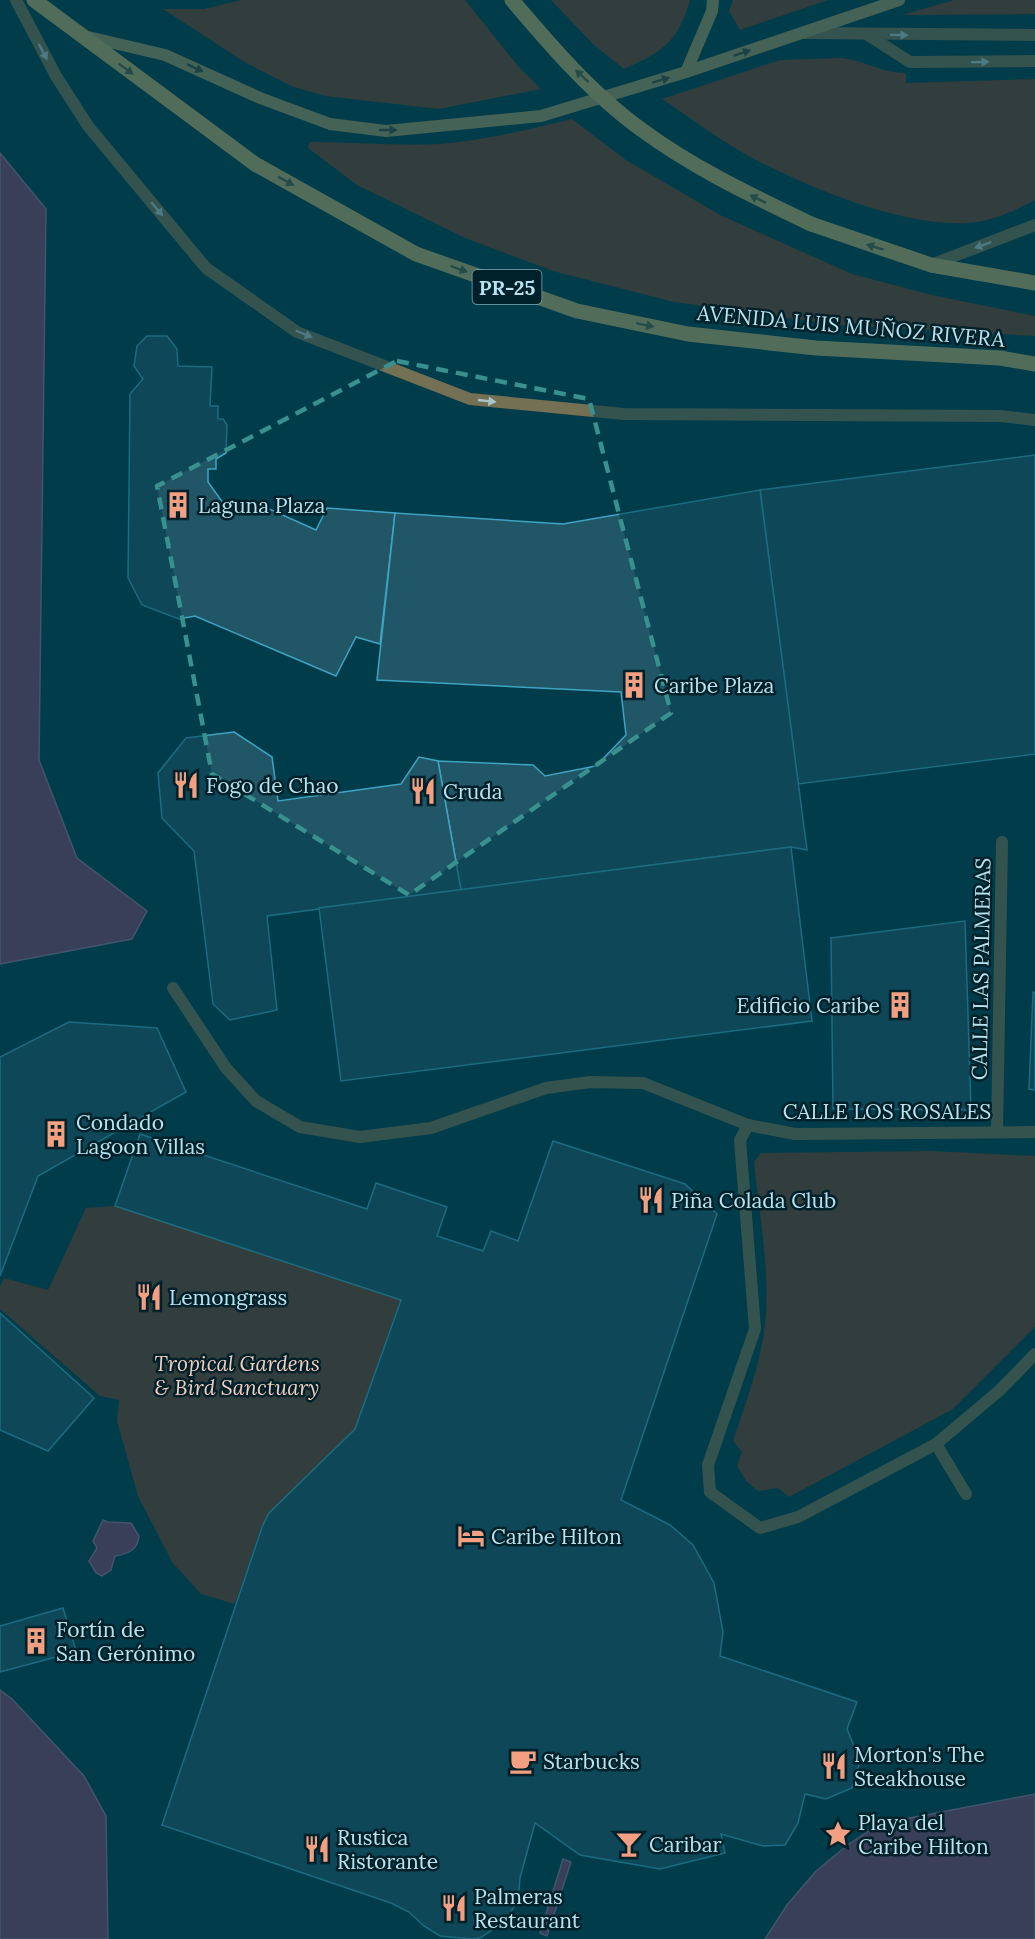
<svg xmlns="http://www.w3.org/2000/svg" width="1035" height="1939" font-family="Lora,serif">
  <style>
    .green { fill: #703f2d }
    .water { fill: #7e446c; stroke: #8f7494; stroke-width: 1.5 }
    .building { fill: #215666; stroke: #3ea4c1; stroke-width: 1.5 }
    .lines { fill: none; stroke-linecap: round; stroke-linejoin: round }
    .lane { stroke: #747053; stroke-width: 12 }
    .street { stroke: #747053; stroke-width: 12 }
    .secondary { stroke: #989062; stroke-width: 12 }
    .primary { stroke: #b3a96d; stroke-width: 15 }
    .primary-bridge { stroke: #b3a96d; stroke-width: 15 }
    .oneway { fill: #a6c6ca }
    .oneway2 { fill: #3d4d40 }
    .oneway3 { fill: #515e48 }
    .marked { fill: none; stroke: #39918f; stroke-width: 4.5; stroke-dasharray: 12 8; stroke-linejoin: round }
    .labels { text-anchor: middle; dominant-baseline: central; stroke-width: 5; stroke-linejoin: round; paint-order: stroke }
    .shield { fill: #01212a; stroke: #80a9b5; stroke-width: 1.5 }
    .shield-label { font-size: 20px; font-weight: bold; fill: #b6e3f1 }
    .street-label { font-size: 21px; fill: #b6e3f1; stroke: #01212a }
    .poi-label { font-size: 21px; fill: #b6e3f1; stroke: #01212a; text-anchor: start }
    .park-label { font-size: 21px; font-style: italic; fill: #f5ccbe; stroke: #01212a }
  </style>
  <rect width="100%" height="100%" fill="#003c4a"/>
  <g class="green">
    <path d="M241 0H465L518 66 541 89 439 109 325 96 291 86 246 63 163 9H204Z"/>
    <path d="M551 0H690C679 41 661 53 624 69L593 44Z"/>
    <path d="M733 0H828L740 30 729 11Z"/>
    <path d="M954 0H1035V14L902 15Z"/>
    <path d="M838 58C863 59 880 73 906 73V83L1035 79V200C1015 211 990 222 966 223 900 226 812 189 754 159 722 142 692 119 662 99L780 60Z"/>
    <path d="M572 119 626 160 720 215 852 274 932 295 1035 316V336L838 325 674 302 553 271 465 238 357 185 308 148 310 142C354 142 396 146 440 144 484 141 529 129 572 119Z"/>
    <path d="M932 1151 1035 1156V1327L953 1409 789 1497 778 1488 758 1491 746 1481 737 1466 742 1452 733 1441C745 1405 759 1369 764 1331 772 1280 759 1214 754 1162L761 1153Z"/>
    <path d="M115 1206 400 1300 355 1428 269 1513 261 1527 235 1604 201 1594 172 1562 138 1496 117 1421 119 1400 100 1396 0 1309V1286L4 1278 48 1290 86 1208Z"/>
  </g>
  <g class="water">
    <path d="M0 153 46 209 39 760 77 858 147 911 132 939 0 964Z"/>
    <path d="M103 1520 108 1522 131 1523 139 1536C138 1550 128 1554 115 1556L111 1570 102 1576 96 1573 89 1561 97 1548 93 1541Z"/>
    <path d="M0 1690 12 1699 84 1776 106 1816 108 1939H0Z"/>
    <path d="M1035 1794V1939H765L787 1905 816 1871 849 1844 879 1824Z"/>
    <path d="M563 1859 571 1862 547 1936 540 1933Z"/>
  </g>
  <g class="building">
    <path d="M147 336H167L177 349 178 366 212 367 210 406H218V419H223L227 425 226 453 216 459V469H208V482L223 503 234 508 237 502 247 507 249 500 316 530 327 508 395 513 380 644 356 637 336 676 195 616 179 619 142 605 128 578 130 394 143 379 134 366 137 346Z"/>
    <path d="M1035 455V754L798 784 760 490Z"/>
    <path d="M760 490 807 850 791 847 461 890 438 761 533 765 545 776 596 766 626 735 621 692 377 680 395 513 563 524Z"/>
    <path d="M234 732 272 757 278 801 401 784 419 757 438 761 461 890 267 916 277 1010 230 1020 213 1004 194 851 162 818 158 773 186 738Z"/>
    <path d="M791 847 812 1021 341 1081 319 908Z"/>
    <path d="M965 921 971 1110 833 1109 831 938Z"/>
    <path d="M1033 992 1035 993V1090L1029 1089Z"/>
    <path d="M69 1022 157 1028 186 1092 38 1176 0 1276V1057Z"/>
    <path d="M140 1134 367 1209 376 1183 447 1207 437 1236 483 1251 491 1231 518 1241 553 1141 685 1184 717 1214 621 1500 670 1525 693 1545 714 1583 723 1632 720 1656 857 1702 847 1729 860 1761 852 1788 826 1799 805 1794 798 1823 785 1845 763 1846 721 1834 725 1853 660 1869 580 1855 535 1823 520 1878 518 1901 504 1922 480 1938 472 1939 440 1936 424 1926 409 1912 391 1903 162 1825 262 1527 269 1513 355 1429 401 1300 115 1206Z"/>
    <path d="M0 1313 94 1398 48 1451 0 1430Z"/>
    <path d="M63 1608 78 1657 63 1663 60 1656 0 1672V1626Z"/>
  </g>
  <g class="lines">
    <g class="lane">
      <path d="M803 33 1035 35"/>
      <path d="M868 35 910 62 1035 61"/>
      <path d="M931 265 1035 225"/>
      <path d="M748 1125 740 1140 755 1329 708 1465 710 1492 760 1528 798 1517 936 1444 1000 1390 1035 1354"/>
      <path d="M936 1444 966 1494"/>
    </g>
    <g class="street">
      <path d="M16 0 56 76 88 126 206 268 297 332 470 399 624 414 1000 416 1035 420"/>
      <path d="M173 988 226 1068 256 1101 300 1127 360 1137 431 1128 546 1088 590 1082 643 1083 748 1125 795 1134 1035 1132"/>
      <path d="M997 1131 1002 842"/>
    </g>
    <g class="secondary">
      <path d="M84 36 165 55 260 98 330 124 386 131 541 116 686 72 899 0"/>
      <path d="M686 72 712 11 713 0"/>
    </g>
    <g class="primary">
      <path d="M34 0 255 164 416 254 577 311 688 334 816 348 1000 358 1035 364"/>
      <path d="M811 224 931 265 1035 283"/>
    </g>
    <path class="primary-bridge" d="M512 0C551 46 593 95 642 130 695 169 753 196 811 224"/>
  </g>
  <defs><path id="oneway-solid" d="M-6-.8H1V-3.2L6.5 0L1 3.2V.8H-6Z" transform="scale(1.5)"/></defs>
  <g class="oneway">
    <use href="#oneway-solid" transform="translate(899 35) rotate(1)"/>
    <use href="#oneway-solid" transform="translate(43 52) rotate(62)"/>
    <use href="#oneway-solid" transform="translate(980 62) rotate(-1)"/>
    <use href="#oneway-solid" transform="translate(157 209) rotate(50)"/>
    <use href="#oneway-solid" transform="translate(983 245) rotate(160)"/>
    <use href="#oneway-solid" transform="translate(304 334) rotate(23)"/>
    <use href="#oneway-solid" transform="translate(487 401) rotate(6)"/>
  </g>
  <g class="oneway2">
    <use href="#oneway-solid" transform="translate(742 53) rotate(-19)"/>
    <use href="#oneway-solid" transform="translate(195 68) rotate(25)"/>
    <use href="#oneway-solid" transform="translate(661 80) rotate(-17)"/>
    <use href="#oneway-solid" transform="translate(388 130)"/>
  </g>
  <g class="oneway3">
    <use href="#oneway-solid" transform="translate(126 69) rotate(36)"/>
    <use href="#oneway-solid" transform="translate(582 76) rotate(-137)"/>
    <use href="#oneway-solid" transform="translate(286 181) rotate(29)"/>
    <use href="#oneway-solid" transform="translate(758 199) rotate(-154)"/>
    <use href="#oneway-solid" transform="translate(875 247) rotate(-163)"/>
    <use href="#oneway-solid" transform="translate(459 269) rotate(20)"/>
    <use href="#oneway-solid" transform="translate(645 325) rotate(12)"/>
  </g>
  <path d="M0 0H1035V1939H0ZM397 361 589 399 671 713 409 895 212 774 157 486Z" fill="#003c4a" fill-opacity=".55" fill-rule="evenodd"/>
  <path class="marked" d="M397 361 589 399 671 713 409 895 212 774 157 486Z"/>
  <defs>
    <symbol id="building-bare" viewBox="-9 -9 18 18"><path d="M-4-6H4V6H1V3H-1V6H-4ZM-2.5-4.3h1.7v1.8h-1.7ZM.8-4.3h1.7v1.8H.8ZM-2.5-1h1.7V.8h-1.7ZM.8-1h1.7V.8H.8Z" fill="#f39f82" stroke="#01212a" stroke-width="2.5" paint-order="stroke"/></symbol>
    <symbol id="restaurant-bare" viewBox="-9 -9 18 18"><path d="M-5-6h1v4h1v-4h1v4h1v-4h1v5L-1.5 .5V6h-2V.5L-5-1ZM5-6V6H3V1.5H1.5Q1.5-4 5-6Z" fill="#f39f82" stroke="#01212a" stroke-width="2.5" paint-order="stroke"/></symbol>
    <symbol id="hotel-bare" viewBox="-9 -9 18 18"><path d="M-6-4.5h1.5V1H6V5H4.5V3h-9V5H-6ZM-4 0a1.8 1.8 0 1 1 3.6 0ZM.5 0V-2.5h3Q6-2.5 6 0Z" fill="#f39f82" stroke="#01212a" stroke-width="2.5" paint-order="stroke"/></symbol>
    <symbol id="cafe-bare" viewBox="-9 -9 18 18"><path d="M-5.5-4.5H6V0H3Q3 3.5 0 3.5H-2.5Q-5.5 3.5-5.5 0ZM3-3.2v2h1.7v-2ZM-6 4.5H4V6H-6Z" fill="#f39f82" stroke="#01212a" stroke-width="2.5" paint-order="stroke"/></symbol>
    <symbol id="sight-bare" viewBox="-9 -9 18 18"><path d="M0-6L1.8-2.2L6-1.7L2.9 1.2L3.7 5.4L0 3.3L-3.7 5.4L-2.9 1.2L-6-1.7L-1.8-2.2Z" fill="#f39f82" stroke="#01212a" stroke-width="2.5" paint-order="stroke"/></symbol>
    <symbol id="bar-bare" viewBox="-9 -9 18 18"><path d="M-6-5H6L.8 .8V4.5H3.5V6h-7V4.5H-.8V.8Z" fill="#f39f82" stroke="#01212a" stroke-width="2.5" paint-order="stroke"/></symbol>
  </defs>
  <g fill-rule="evenodd">
    <use href="#building-bare" x="159" y="486" width="38" height="38"/>
    <use href="#building-bare" x="615" y="666" width="38" height="38"/>
    <use href="#restaurant-bare" x="167" y="766" width="38" height="38"/>
    <use href="#restaurant-bare" x="404" y="772" width="38" height="38"/>
    <use href="#building-bare" x="881" y="986" width="38" height="38"/>
    <use href="#building-bare" x="37" y="1115" width="38" height="38"/>
    <use href="#restaurant-bare" x="632" y="1181" width="38" height="38"/>
    <use href="#restaurant-bare" x="130" y="1278" width="38" height="38"/>
    <use href="#hotel-bare" x="452" y="1517" width="38" height="38"/>
    <use href="#building-bare" x="17" y="1622" width="38" height="38"/>
    <use href="#cafe-bare" x="504" y="1742" width="38" height="38"/>
    <use href="#restaurant-bare" x="815" y="1747" width="38" height="38"/>
    <use href="#sight-bare" x="819" y="1815" width="38" height="38"/>
    <use href="#bar-bare" x="610" y="1825" width="38" height="38"/>
    <use href="#restaurant-bare" x="298" y="1830" width="38" height="38"/>
    <use href="#restaurant-bare" x="435" y="1889" width="38" height="38"/>
  </g>
  <g class="labels">
    <rect class="shield" x="472.5" y="270" width="69" height="34" rx="4.5"/>
    <g class="shield-label">
      <text x="507" y="287">PR-25</text>
    </g>
    <g class="street-label">
      <text transform="translate(851 326) rotate(5)">AVENIDA LUIS MUÑOZ RIVERA</text>
      <text transform="translate(981 969) rotate(-89)">CALLE LAS PALMERAS</text>
      <text x="887" y="1111">CALLE LOS ROSALES</text>
    </g>
    <g class="poi-label">
      <text x="198" y="505">Laguna Plaza</text>
      <text x="654" y="685">Caribe Plaza</text>
      <text x="206" y="785">Fogo de Chao</text>
      <text x="443" y="791">Cruda</text>
      <text x="880" y="1005" text-anchor="end">Edificio Caribe</text>
      <text x="76" y="1122">Condado<tspan x="76" dy="24">Lagoon Villas</tspan></text>
      <text x="671" y="1200">Piña Colada Club</text>
      <text x="169" y="1297">Lemongrass</text>
      <text x="491" y="1536">Caribe Hilton</text>
      <text x="56" y="1629">Fortín de<tspan x="56" dy="24">San Gerónimo</tspan></text>
      <text x="854" y="1754">Morton's The<tspan x="854" dy="24">Steakhouse</tspan></text>
      <text x="543" y="1761">Starbucks</text>
      <text x="858" y="1822">Playa del<tspan x="858" dy="24">Caribe Hilton</tspan></text>
      <text x="337" y="1837">Rustica<tspan x="337" dy="24">Ristorante</tspan></text>
      <text x="649" y="1844">Caribar</text>
      <text x="474" y="1896">Palmeras<tspan x="474" dy="24">Restaurant</tspan></text>
    </g>
    <g class="park-label">
      <text x="237" y="1363">Tropical Gardens<tspan x="237" dy="24">&amp; Bird Sanctuary</tspan></text>
    </g>
  </g>
</svg>
